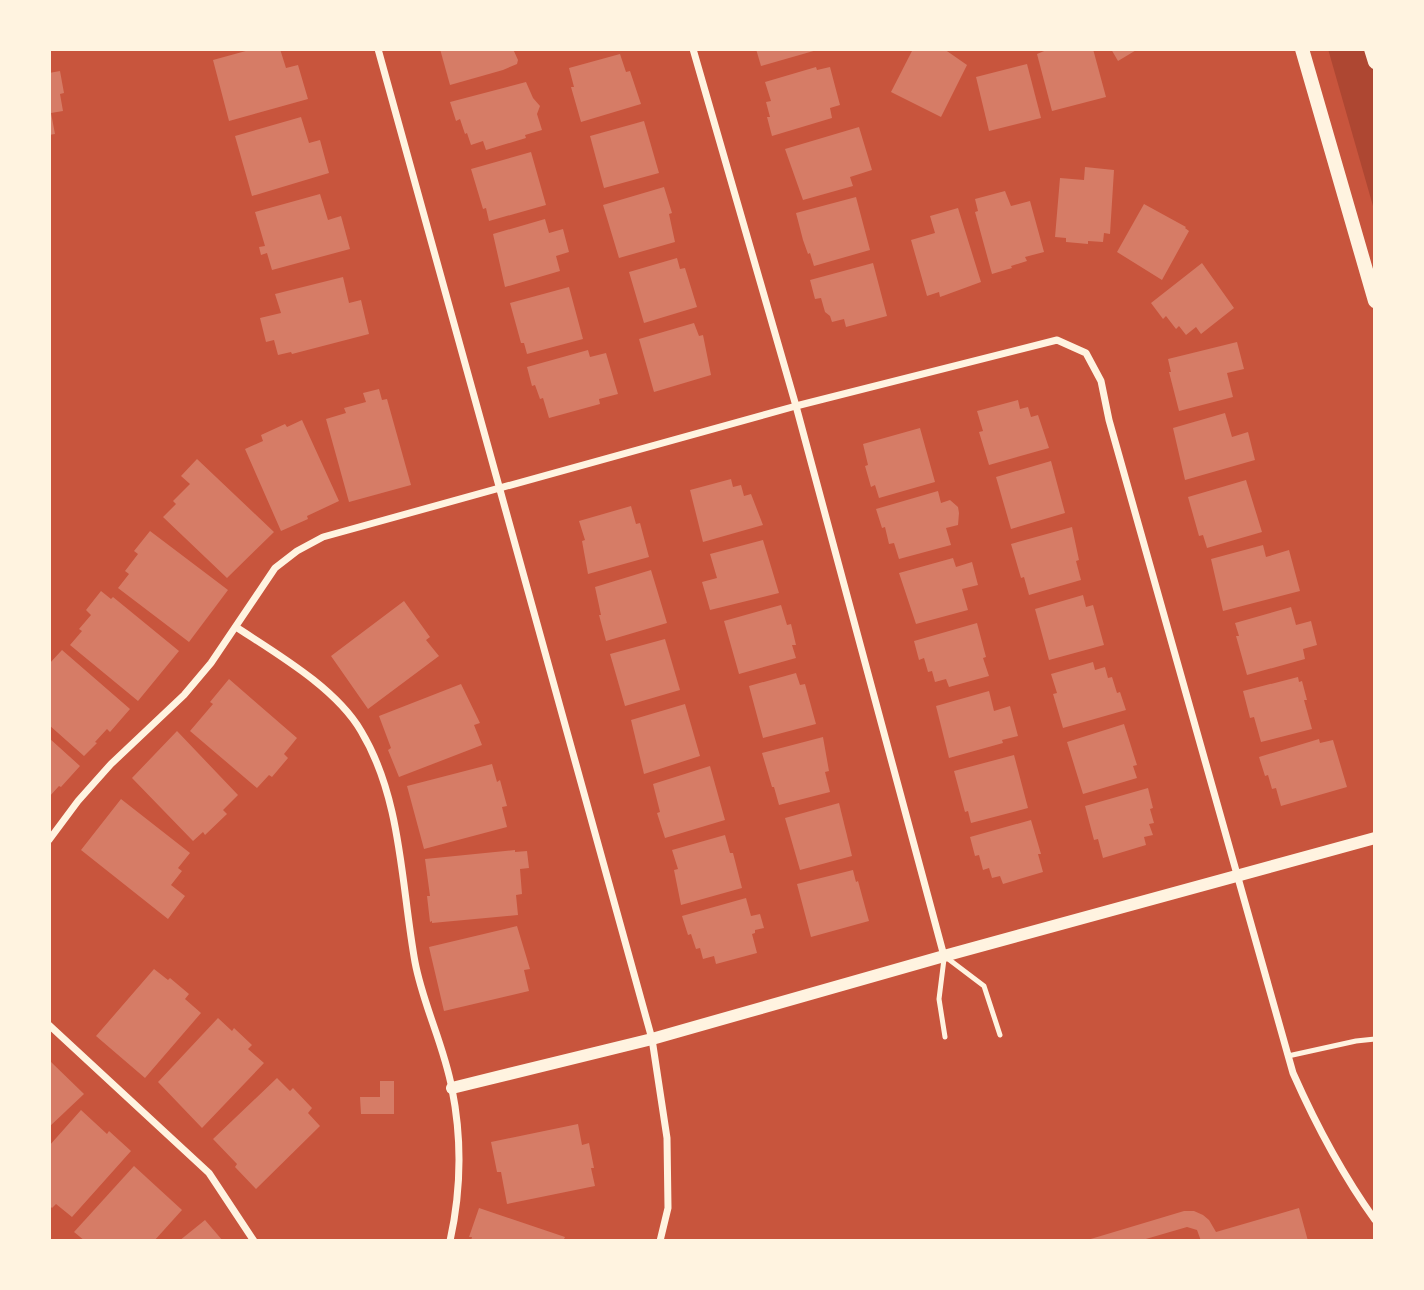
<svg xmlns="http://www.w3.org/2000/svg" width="1424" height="1290" font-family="'Alegreya Sans',sans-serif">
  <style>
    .green { fill: #ae4732 }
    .building { fill: #d67c66 }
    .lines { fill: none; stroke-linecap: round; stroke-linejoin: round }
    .service { stroke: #fff3e0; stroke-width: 5 }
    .minor { stroke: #fff3e0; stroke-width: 7 }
    .tertiary { stroke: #fff3e0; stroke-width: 12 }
    .secondary { stroke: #fff3e0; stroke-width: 14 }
  </style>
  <rect width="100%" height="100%" fill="#c8553d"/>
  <path class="green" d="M1328 49H1375V213Z"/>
  <g class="building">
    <path d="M253 49H280L286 68 298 65 308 99 229 121 213 60Z"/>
    <path d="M440 49H513L518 60 517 64 503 70 450 85Z"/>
    <path d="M756 49H817V50L761 66Z"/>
    <path d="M913 49H944L967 65 941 117 891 92Z"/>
    <path d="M1049 49H1093L1106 97 1052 111 1037 54Z"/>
    <path d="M1111 49H1138L1118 61Z"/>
    <path d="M620 54 626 72 630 71 641 104 581 122 571 87H574L569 68Z"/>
    <path d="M1027 64 1041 118 989 131 976 77Z"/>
    <path d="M816 67 817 70 830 67 840 105 830 108 832 118 772 136 767 117H770L766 102 771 101 765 82Z"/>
    <path d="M60 71 64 93 60 94 63 111 51 113 55 134 49 135V73Z"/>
    <path d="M526 82 533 98 540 106 537 114 542 130 525 135 526 138 486 150 483 141 471 145 467 133 465 134 460 119 456 121 450 102Z"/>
    <path d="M301 117 309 143 320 140 329 173 252 196 235 136Z"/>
    <path d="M644 121 659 173 604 188 590 136Z"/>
    <path d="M859 127 872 170 850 177 853 186 803 200 785 149Z"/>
    <path d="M531 152 546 205 489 221 486 208 483 209 471 169Z"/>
    <path d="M1085 167 1114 170 1110 234 1104 233 1103 242 1088 241V244L1066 242V238L1055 237 1060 178 1084 180Z"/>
    <path d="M664 187 672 213 669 214 675 242 619 258 603 205Z"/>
    <path d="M1005 191 1011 206 1030 201 1044 252 1025 257 1027 261 1011 266 1012 268 992 274 975 212 978 211 975 199Z"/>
    <path d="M320 194 328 220 341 216 350 249 272 270 267 253 261 255 259 247 265 246 255 212Z"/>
    <path d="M856 197 870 250 814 266 810 253 808 254 803 240 796 213Z"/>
    <path d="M1144 204 1186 227 1185 228 1189 231 1162 280 1117 252Z"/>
    <path d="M958 208 981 282 940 297 939 292 927 296 911 240 935 233 930 216Z"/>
    <path d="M545 219 549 233 563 229 569 252 556 256 560 271 505 287 493 234Z"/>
    <path d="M677 258 680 269 685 268 697 307 644 323 629 272Z"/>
    <path d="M873 263 887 316 846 327 844 319 832 322 830 316 825 312 821 298 815 299 810 280Z"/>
    <path d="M1202 263 1234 308 1201 334 1196 327 1186 335 1179 326 1176 329 1166 316 1163 319 1151 303Z"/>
    <path d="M343 277 349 303 361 300 369 334 292 354 291 352 278 355 274 340 266 342 260 318 281 313 275 294Z"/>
    <path d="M569 287 583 339 527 354 524 343H521L510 303Z"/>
    <path d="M694 323 699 336 703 335 711 375 654 392 639 339Z"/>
    <path d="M1237 342 1244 369 1227 373 1233 397 1179 411 1169 372H1171L1168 359Z"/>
    <path d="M588 350 590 357 606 353 618 394 599 399 600 404 549 418 543 398 540 399 535 385 532 386 527 367Z"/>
    <path d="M379 389 382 400 387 399 411 485 349 502 326 419 346 413 344 408 366 402 363 393Z"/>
    <path d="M1018 400 1020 409 1028 407 1031 417 1038 415 1049 448 989 465 979 432 983 431 977 411Z"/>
    <path d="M1225 413 1232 437 1248 432 1255 460 1185 480 1173 428Z"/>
    <path d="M302 420 339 501 307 516 308 519 281 531 245 449 263 441 261 435 285 424 287 427Z"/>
    <path d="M920 428 935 482 879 498 875 485 871 487 865 466 868 465 863 444Z"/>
    <path d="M197 459 274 532 227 578 163 517 176 504 173 501 190 484 181 476Z"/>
    <path d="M1051 461 1065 513 1011 529 996 477Z"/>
    <path d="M731 479 733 487 741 485 744 496 751 494 763 525 703 542 690 490Z"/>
    <path d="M1246 480 1262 532 1207 548 1203 535 1199 536 1188 497Z"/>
    <path d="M938 491 941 503 950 500 958 507 959 513 958 525 946 528 951 545 899 559 894 543 889 544 885 527 882 528 876 509Z"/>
    <path d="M631 506 636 524 640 523 649 557 588 574 582 541 585 540 579 521Z"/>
    <path d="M1072 527 1079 560 1076 561 1081 580 1029 595 1024 577 1021 578 1011 544Z"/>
    <path d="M150 531 228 590 189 642 118 588 129 574 125 571 138 554 134 551Z"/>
    <path d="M763 540 779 593 710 610 702 582 717 578 710 554Z"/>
    <path d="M1263 545 1266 557 1289 550 1300 591 1223 611 1211 559Z"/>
    <path d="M953 558 956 567 972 562 978 585 962 589 968 610 916 624 899 573Z"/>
    <path d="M651 570 667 623 606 641 599 615H601L595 587Z"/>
    <path d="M101 591 111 599 113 597 179 651 138 701 70 645 82 631 79 629 91 615 86 610Z"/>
    <path d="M1083 595 1086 607 1093 605 1104 645 1049 660 1035 609Z"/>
    <path d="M404 601 430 637 426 640 439 656 368 709 331 656Z"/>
    <path d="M781 605 787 625 791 624 796 645H792L796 658 739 674 724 621Z"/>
    <path d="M1291 607 1296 625 1311 621 1317 645 1303 649 1305 659 1247 675 1236 636H1239L1235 623Z"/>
    <path d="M977 623 986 657 983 658 989 676 949 687 946 679 935 682 932 671 928 672 924 658 919 660 914 641Z"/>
    <path d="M665 639 680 690 625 706 610 654Z"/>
    <path d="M62 650 130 709 110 732 107 729 95 742 97 743 84 756 49 725V664Z"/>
    <path d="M1093 662 1095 670 1105 667 1108 678 1112 677 1117 693 1120 692 1126 710 1063 728 1053 694 1057 693 1051 674Z"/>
    <path d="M796 673 800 685 805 684 816 724 763 738 749 686Z"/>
    <path d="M1298 677 1299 682 1302 681 1307 700H1304L1312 729 1261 742 1254 717 1250 718 1243 691Z"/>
    <path d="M229 679 297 738 284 754 288 758 272 777 269 775 257 788 190 731 213 704 210 702Z"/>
    <path d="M461 684 480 723 474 725 482 745 399 777 388 750 391 748 379 716Z"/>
    <path d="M989 691 994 711 1010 706 1018 736 1002 740 1003 743 949 758 936 706Z"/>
    <path d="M685 704 700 756 644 774 631 720Z"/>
    <path d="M1124 724 1137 765 1133 766 1137 778 1083 794 1067 742Z"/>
    <path d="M177 731 238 795 223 810 227 814 205 835 203 832 193 841 132 778Z"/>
    <path d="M823 737 829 771 825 772 830 792 779 805 774 787H772L762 753Z"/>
    <path d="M49 738 80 766 61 787 59 786 49 797Z"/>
    <path d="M1319 739 1320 743 1333 740 1347 787 1281 806 1276 788 1272 789 1268 775 1265 776 1259 757Z"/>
    <path d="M1014 755 1028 808 971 823 968 811 965 812 954 771Z"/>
    <path d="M492 764 497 782 500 780 507 806 502 807 507 827 424 849 407 786Z"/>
    <path d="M710 766 725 820 665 838 657 813 660 812 653 784Z"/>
    <path d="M1148 788 1153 808 1150 809 1154 823 1149 824 1153 835 1144 837 1146 845 1103 858 1098 839 1094 840 1085 806Z"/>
    <path d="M121 799 190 853 178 868 182 871 171 885 185 896 168 919 81 850Z"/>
    <path d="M839 803 852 856 800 870 785 818Z"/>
    <path d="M1031 820 1041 854H1038L1043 872 1003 884 1000 876 992 878 989 868 983 870 979 855 975 856 970 837Z"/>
    <path d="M725 835 730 853H733L742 888 681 905 674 870 678 869 672 850Z"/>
    <path d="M515 850V852L527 851 529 868 520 869 522 894 516 895 518 915 432 923V921L430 922 427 896H430L425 859Z"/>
    <path d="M853 870 856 882 858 881 869 921 811 937 797 884Z"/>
    <path d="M746 898 751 916 760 914 764 928 755 930V933L752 934 757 953 716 964 714 956 703 959 700 948 696 949 691 934 688 935 682 916Z"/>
    <path d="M517 926 530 969 524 970 529 991 444 1011 429 947Z"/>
    <path d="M154 969 168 980 170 978 189 994 185 999 201 1013 145 1078 96 1036Z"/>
    <path d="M218 1018 232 1031 234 1028 252 1045 248 1049 264 1063 202 1128 158 1082Z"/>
    <path d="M49 1060 84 1094 49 1127Z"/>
    <path d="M277 1078 290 1091 293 1088 312 1108 308 1113 320 1126 256 1189 235 1167 237 1164 213 1139Z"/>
    <path d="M380 1081H394V1114H361L360 1097H380Z"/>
    <path d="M81 1110 107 1134 109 1131 131 1151 72 1217 56 1204 52 1208 49 1205V1146Z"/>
    <path d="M578 1124 582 1145 589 1143 594 1168H591L595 1186 507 1204 501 1172H497L491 1142Z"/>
    <path d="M134 1166 182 1210 154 1241H85L74 1232Z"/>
    <path d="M479 1208 565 1237 563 1241H471L472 1237H469Z"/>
    <path d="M1299 1208 1308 1241H1201L1197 1230 1187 1227 1139 1241H1084L1184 1211H1194L1203 1215 1209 1220 1216 1232Z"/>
    <path d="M205 1220 223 1241H179Z"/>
  </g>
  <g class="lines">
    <g class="service">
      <path d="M947 958 984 986 1000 1035"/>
      <path d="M944 959 939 999 945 1037"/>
      <path d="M1288 1056 1356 1041 1375 1039"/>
    </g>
    <g class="minor">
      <path d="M378 49 652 1039 667 1138 668 1208 660 1241"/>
      <path d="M693 49 796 406 944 956"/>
      <path d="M236 627C277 654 336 688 361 731 402 799 401 885 415 962 423 1005 444 1045 452 1089 462 1139 461 1191 450 1241"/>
      <path d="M49 840 78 801 111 764 184 695 211 663 275 568 297 551 323 537 796 406 1057 340 1086 353 1101 381 1109 420 1293 1073C1316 1125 1342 1174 1375 1220"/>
      <path d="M49 1025 209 1173 254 1241"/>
    </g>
    <path class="tertiary" d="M452 1088 652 1039 944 956 1375 838"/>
    <g class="secondary">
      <path d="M1302 49 1375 301"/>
      <path d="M1371 49 1375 62"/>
    </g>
  </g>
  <rect width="1424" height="1290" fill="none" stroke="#fff3e0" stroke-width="102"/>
</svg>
